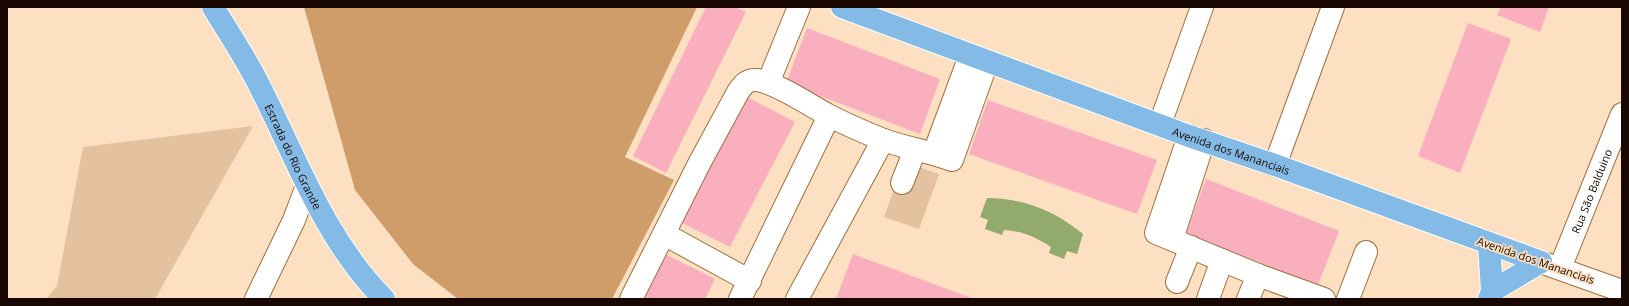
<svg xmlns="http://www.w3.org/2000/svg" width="1629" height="306" font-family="'Open Sans',sans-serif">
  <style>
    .green { fill: #e4c19f }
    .forest { fill: #ce9d6a }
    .water { fill: #92aa6c }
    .building { fill: #faafbe }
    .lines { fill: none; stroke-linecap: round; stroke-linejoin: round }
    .minor-casing { stroke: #9d7040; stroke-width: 24 }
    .major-casing { stroke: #fff; stroke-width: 24 }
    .minor { stroke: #fff; stroke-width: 22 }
    .major { stroke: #84bbe6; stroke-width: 22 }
    .labels { text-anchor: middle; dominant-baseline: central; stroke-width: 3.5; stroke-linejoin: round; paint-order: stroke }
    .street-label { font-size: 11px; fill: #170700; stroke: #fddfc1 }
  </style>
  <rect width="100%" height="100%" fill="#fddfc1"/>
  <g class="green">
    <path d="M253 126 155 299H46L57 286 83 147Z"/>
    <path d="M904 162 939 174 919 229 884 217Z"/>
  </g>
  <path class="forest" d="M304 7H697L625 157 674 180 612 299H458L413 264 355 190Z"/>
  <path class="water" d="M987 198C1026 199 1053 210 1083 234L1077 254 1067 251 1064 259 1049 253 1051 247C1036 237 1022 231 1004 230L1002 235 985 229 988 220 980 217Z"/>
  <g class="building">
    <path d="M706 7H735L746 12 666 173 633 156Z"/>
    <path d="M1501 7H1549L1540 32 1497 15Z"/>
    <path d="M1468 23 1511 39 1460 173 1418 156Z"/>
    <path d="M807 28 940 79 920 134 786 83Z"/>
    <path d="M743 95 795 122 730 247 678 221Z"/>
    <path d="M988 100 1157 160 1137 214 969 154Z"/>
    <path d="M1206 179 1339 231 1318 285 1186 234Z"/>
    <path d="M663 253 715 279 705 299H639Z"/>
    <path d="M853 254 974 299H836Z"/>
  </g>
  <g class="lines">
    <defs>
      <g id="minor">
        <path d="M768 83 799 7"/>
        <path d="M1160 124 1202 7"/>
        <path d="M1189 136 1156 233 1258 275 1324 299"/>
        <path d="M934 153 970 56"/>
        <path d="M1275 165 1333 7"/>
        <path d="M902 183 915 150"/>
        <path d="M664 234 750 281"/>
        <path d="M1172 239 1204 140"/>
        <path d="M1546 264 1622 291"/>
        <path id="s1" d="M1560 268 1622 114"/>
        <path d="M1177 282 1191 247"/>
        <path d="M256 299 294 220 307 186"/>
        <path d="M631 299 700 162 738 92C743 85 747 79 757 80 775 82 811 106 828 115 845 124 864 132 881 139 904 148 929 151 952 160L987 62"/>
        <path d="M740 299 829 116"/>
        <path d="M797 299 883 140"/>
        <path d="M1208 299 1222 260"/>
        <path d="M1248 299 1258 275"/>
        <path d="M1348 299 1366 252"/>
      </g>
      <g id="major">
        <path id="s2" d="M213 7C228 32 245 57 258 83 296 157 324 239 384 299"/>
        <path id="s3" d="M842 7 1189 136 1275 165 1541 262"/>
        <path d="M1492 291 1541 262"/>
        <path d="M1489 299 1492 291 1489 244"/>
      </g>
    </defs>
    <use href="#minor" class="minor-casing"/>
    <use href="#major" class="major-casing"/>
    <use href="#minor" class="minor"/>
    <use href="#major" class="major"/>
  </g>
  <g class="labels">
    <g class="street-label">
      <text stroke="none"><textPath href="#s3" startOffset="415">Avenida dos Mananciais</textPath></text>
      <text stroke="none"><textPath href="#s2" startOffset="170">Estrada do Rio Grande</textPath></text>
      <text stroke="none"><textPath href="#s1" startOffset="83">Rua São Balduino</textPath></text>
      <text transform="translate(1536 260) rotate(19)">Avenida dos Mananciais</text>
    </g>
  </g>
  <rect width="1629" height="306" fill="none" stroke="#170700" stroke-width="16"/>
</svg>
